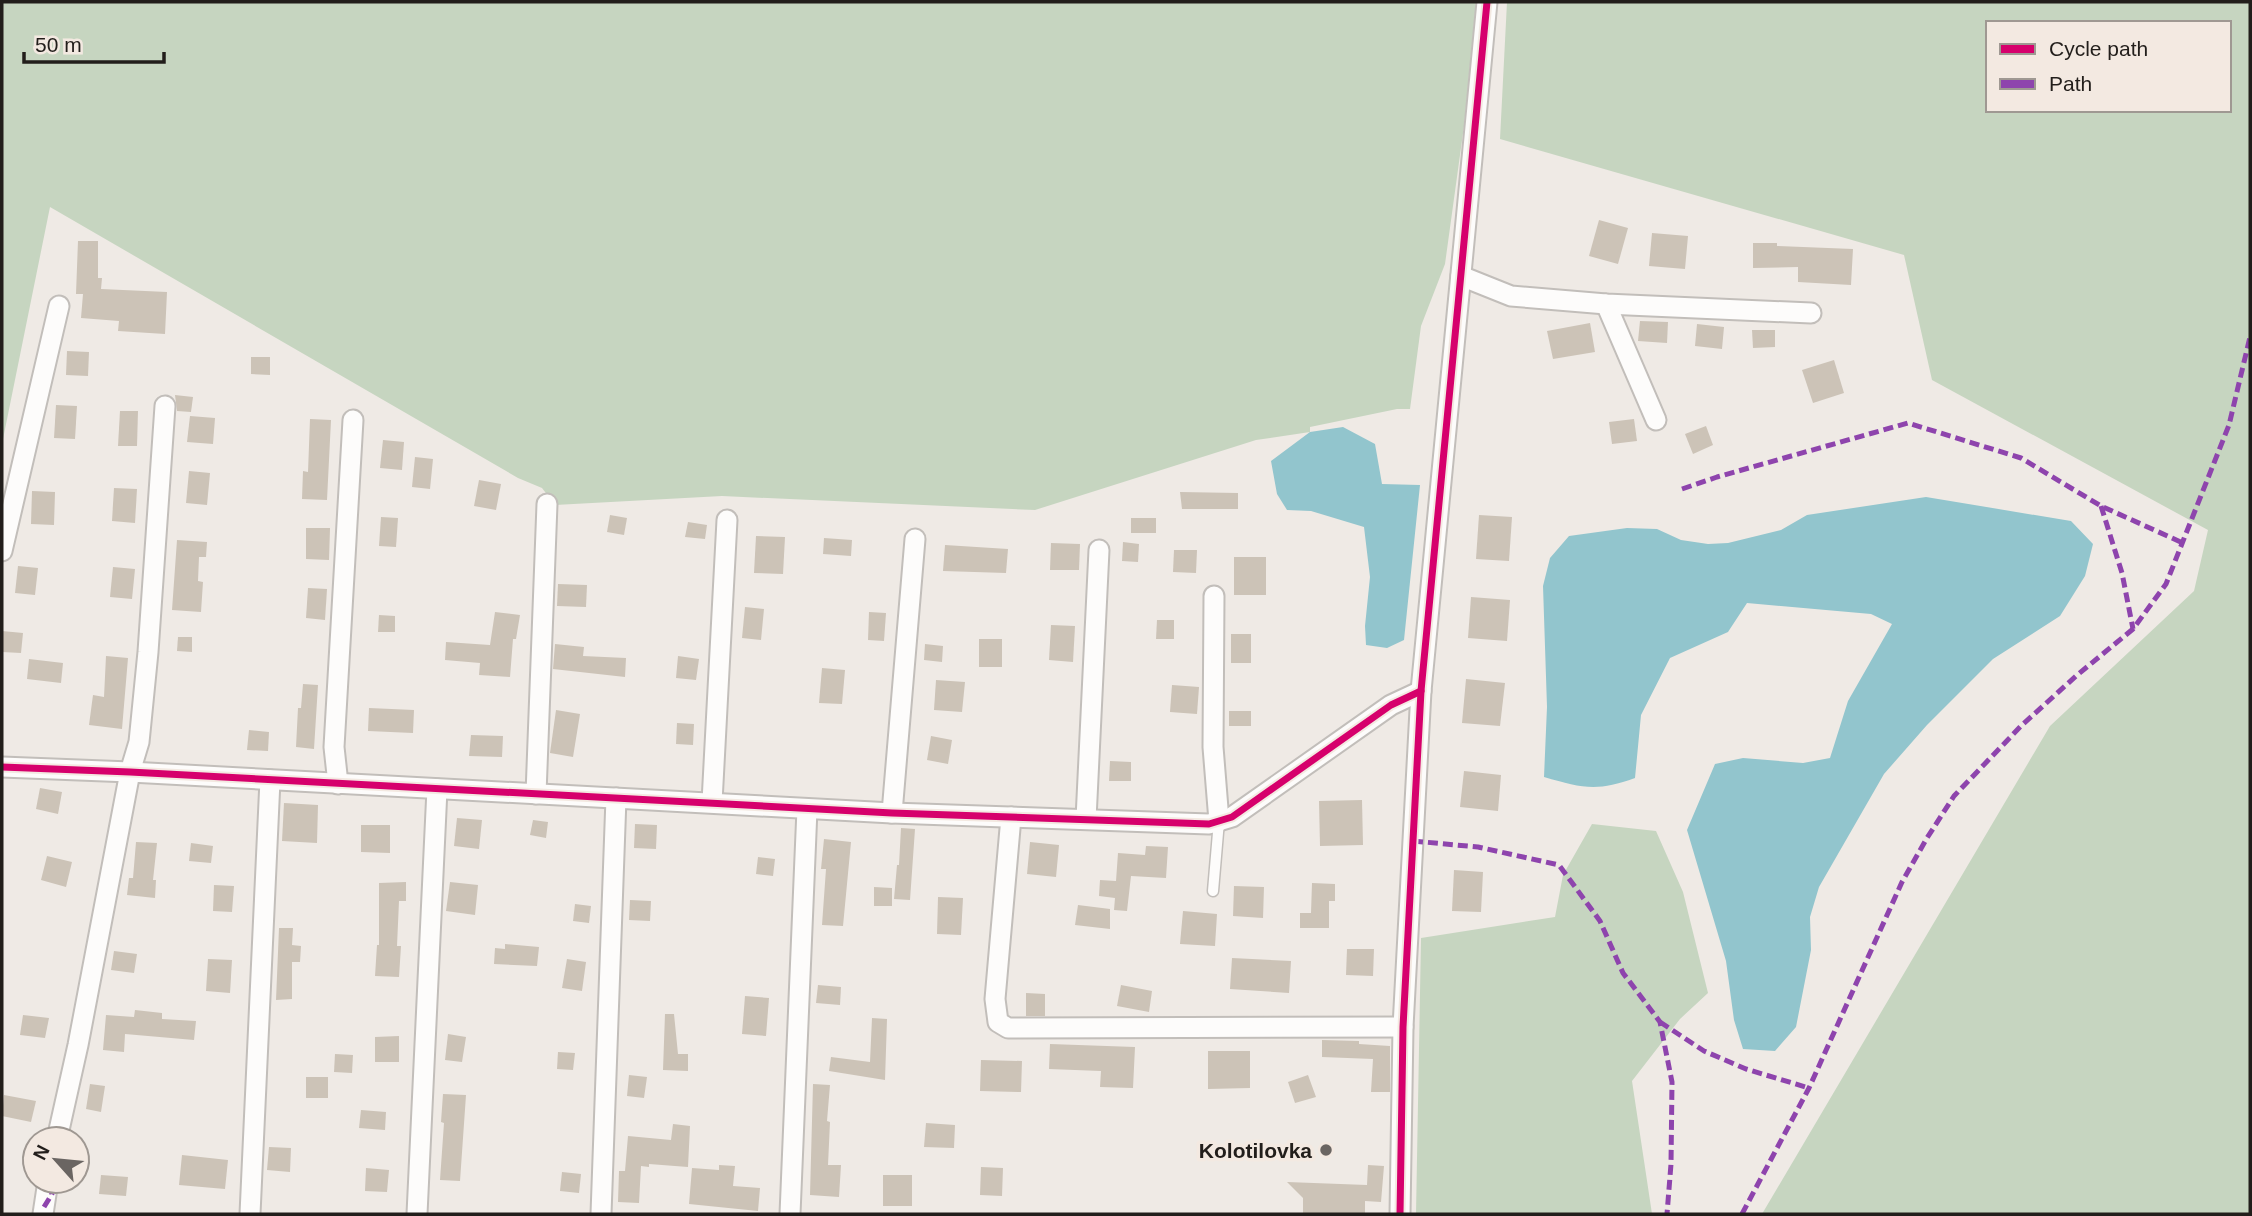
<svg xmlns="http://www.w3.org/2000/svg" width="2252" height="1216" font-family="Arial,sans-serif">
  <style>
    .green { fill: #c6d5c0; fill-rule: evenodd }
    .water { fill: #92c5cd }
    .building { fill: #ccc3b7 }
    .lines { fill: none; stroke-linecap: round; stroke-linejoin: round }
    .lane-casing { stroke: #c2beba; stroke-width: 13 }
    .street-casing { stroke: #c2beba; stroke-width: 23 }
    .lane { stroke: #fdfcfb; stroke-width: 10 }
    .street { stroke: #fdfcfb; stroke-width: 19 }
    .quiet { stroke: #8e44ad; stroke-width: 5; stroke-dasharray: 10 5; stroke-linecap: butt }
    .cycleway-casing { stroke: #f3e9e1; stroke-width: 11 }
    .cycleway { stroke: #d6006c; stroke-width: 7 }
    .poi-dot { fill: #6a6562; stroke: #f3e9e1; stroke-width: 2.5 }
    .labels { text-anchor: middle; dominant-baseline: central; stroke-width: 7; stroke-linejoin: round; paint-order: stroke }
    .poi-label { font-size: 21px; font-weight: bold; fill: #221e1b; stroke: #f3e9e1; text-anchor: end }
  </style>
  <rect width="100%" height="100%" fill="#efeae5"/>
  <g class="green">
    <path d="M2 2H1476L1464 126 1445 264 1421 326 1410 409H1397L1310 427V432L1256 440 1035 510 722 496 555 505 542 488 518 478 50 207 2 444Z"/>
    <path d="M1507 2H2250V1214H1762L2050 726 2194 591 2208 530 1932 380 1904 255 1500 139ZM1988 23H2229V110H1988Z"/>
    <path d="M1592 824 1656 831 1683 892 1708 993 1680 1019 1632 1081 1652 1214H1416L1421 938 1555 917 1563 875Z"/>
  </g>
  <g class="water">
    <path d="M1343 427 1375 444 1382 484 1420 485 1404 640 1387 648 1366 645 1365 626 1370 577 1364 527 1311 511 1287 510 1277 494 1271 461 1310 432Z"/>
    <path d="M1926 497 2071 521 2093 544 2085 576 2060 616 1993 659 1927 725 1884 774 1819 887 1810 917 1811 950 1796 1027 1775 1051 1743 1049 1734 1020 1726 961 1687 830 1715 764 1743 758 1803 763 1830 758 1848 701 1892 624 1871 614 1747 603 1728 632 1670 658 1641 715 1635 778C1597 792 1582 788 1544 777L1547 707 1543 586 1550 558 1569 536 1627 528 1657 529 1681 540 1708 544 1728 543 1781 530 1807 515Z"/>
  </g>
  <g class="building">
    <path d="M1599 220 1628 228 1618 264 1589 256Z"/>
    <path d="M1652 233 1688 236 1685 269 1649 266Z"/>
    <path d="M78 241H98V278H102L101 289 167 292 165 334 118 331 119 321 81 318 83 294H76Z"/>
    <path d="M1753 243H1777V246L1853 249 1851 285 1798 282V267L1753 268Z"/>
    <path d="M1640 321 1668 322 1667 343 1638 341Z"/>
    <path d="M1590 323 1595 352 1553 359 1547 331Z"/>
    <path d="M1697 324 1724 327 1722 349 1695 346Z"/>
    <path d="M1752 330H1775V347L1753 348Z"/>
    <path d="M67 351 89 352 88 376 66 375Z"/>
    <path d="M251 357H270V375L251 374Z"/>
    <path d="M1834 360 1844 393 1813 403 1802 370Z"/>
    <path d="M175 395 193 397 191 412 177 411Z"/>
    <path d="M56 405 77 406 75 439 54 438Z"/>
    <path d="M120 411H138L137 446H118Z"/>
    <path d="M190 416 215 418 213 444 187 442Z"/>
    <path d="M310 419 331 420 327 500 302 499 303 471 308 472Z"/>
    <path d="M1634 419 1637 441 1612 444 1609 422Z"/>
    <path d="M1706 426 1713 445 1693 454 1685 434Z"/>
    <path d="M383 440 404 442 402 470 380 468Z"/>
    <path d="M415 457 433 459 430 489 412 487Z"/>
    <path d="M189 471 210 473 207 505 186 503Z"/>
    <path d="M479 480 501 484 496 510 474 506Z"/>
    <path d="M114 488 137 489 135 523 112 521Z"/>
    <path d="M32 491 55 492 54 525 31 524Z"/>
    <path d="M1180 492 1238 493V509H1182Z"/>
    <path d="M610 515 627 518 624 535 607 532Z"/>
    <path d="M1479 515 1512 517 1509 561 1476 559Z"/>
    <path d="M381 517 398 518 396 547 379 546Z"/>
    <rect x="1131" y="518" width="25" height="15"/>
    <path d="M688 522 707 525 705 539 685 537Z"/>
    <path d="M306 528H330L329 560 306 559Z"/>
    <path d="M756 536 785 537 783 574 754 573Z"/>
    <path d="M824 538 852 540 851 556 823 554Z"/>
    <path d="M177 540 207 542 206 557H199L198 581 203 582 201 612 172 610Z"/>
    <path d="M1123 542 1139 544 1138 562 1122 561Z"/>
    <path d="M1051 543 1080 544 1079 570H1050Z"/>
    <path d="M945 545 1008 549 1006 573 943 571Z"/>
    <path d="M1174 550H1197L1196 573 1173 572Z"/>
    <rect x="1234" y="557" width="32" height="38"/>
    <path d="M18 566 38 568 35 595 15 593Z"/>
    <path d="M113 567 135 569 132 599 110 597Z"/>
    <path d="M558 584 587 585 586 607 557 606Z"/>
    <path d="M308 588 327 589 325 620 306 618Z"/>
    <path d="M1471 597 1510 600 1507 641 1468 638Z"/>
    <path d="M745 607 764 609 761 640 742 638Z"/>
    <path d="M495 612 520 615 516 639H513L510 677 479 675 480 663 445 660 446 642 490 645Z"/>
    <path d="M869 612 886 613 884 641 868 640Z"/>
    <path d="M379 615 395 616V632H378Z"/>
    <path d="M1157 620H1174V639H1156Z"/>
    <path d="M1051 625 1075 626 1073 662 1049 660Z"/>
    <path d="M2 631 23 633 21 653 2 652Z"/>
    <rect x="1231" y="634" width="20" height="29"/>
    <path d="M178 637H192V652L177 651Z"/>
    <rect x="979" y="639" width="23" height="28"/>
    <path d="M555 644 584 647 583 656 626 658 625 677 553 669Z"/>
    <path d="M925 644 943 646 942 662 924 660Z"/>
    <path d="M106 656 128 658 122 729 89 725 93 695 104 697Z"/>
    <path d="M678 656 699 659 696 680 676 678Z"/>
    <path d="M29 659 63 663 61 683 27 679Z"/>
    <path d="M822 668 845 670 842 704 819 703Z"/>
    <path d="M1466 679 1505 683 1500 726 1462 723Z"/>
    <path d="M936 680 965 682 962 712 934 710Z"/>
    <path d="M303 684 318 685 314 749 296 747 298 708H301Z"/>
    <path d="M1172 685 1199 687 1197 714 1170 712Z"/>
    <path d="M369 708 414 710 413 733 368 731Z"/>
    <path d="M556 710 580 714 573 757 550 753Z"/>
    <rect x="1229" y="711" width="22" height="15"/>
    <path d="M677 723 694 724 693 745 676 744Z"/>
    <path d="M249 730 269 732 268 751 247 750Z"/>
    <path d="M471 735 503 736 502 757 469 756Z"/>
    <path d="M931 736 952 740 948 764 927 760Z"/>
    <path d="M1110 761 1131 762V781H1109Z"/>
    <path d="M1464 771 1501 775 1498 811 1460 807Z"/>
    <path d="M40 788 62 792 58 814 36 809Z"/>
    <path d="M1362 800 1363 845 1320 846 1319 801Z"/>
    <path d="M284 803 318 805 317 843 282 841Z"/>
    <path d="M457 818 482 820 479 849 454 846Z"/>
    <path d="M533 820 548 822 546 838 530 835Z"/>
    <path d="M635 824 657 825 656 849 634 848Z"/>
    <path d="M361 825H390V853L361 852Z"/>
    <path d="M901 828 915 829 910 900 894 899 897 865H899Z"/>
    <path d="M824 839 851 842 843 926 822 925 826 869H821Z"/>
    <path d="M136 842 157 843 153 880H156L155 898 127 895 129 878H133Z"/>
    <path d="M1030 842 1059 845 1056 877 1027 874Z"/>
    <path d="M191 843 213 846 211 863 189 861Z"/>
    <path d="M1146 846 1168 847 1166 878 1131 876 1127 911 1114 910 1115 898 1099 896 1100 880 1116 881 1118 853 1145 855Z"/>
    <path d="M47 856 72 862 66 887 41 880Z"/>
    <path d="M758 857 775 859 773 876 756 874Z"/>
    <path d="M1454 870 1483 872 1481 912 1452 911Z"/>
    <path d="M406 882V901H399L397 946H401L399 977 375 976 377 945H379V883Z"/>
    <path d="M450 882 478 885 475 915 446 911Z"/>
    <path d="M1312 883 1335 884V901H1329V928H1300V913H1311Z"/>
    <path d="M214 885 234 886 232 912 213 911Z"/>
    <path d="M1234 886 1264 887 1263 918 1233 916Z"/>
    <path d="M874 887 892 888V906H874Z"/>
    <path d="M938 897 963 898 961 935 937 934Z"/>
    <path d="M630 900 651 901 650 921 629 920Z"/>
    <path d="M575 904 591 906 589 923 573 921Z"/>
    <path d="M1078 905 1110 909V929L1075 925Z"/>
    <path d="M1183 911 1217 914 1215 946 1180 944Z"/>
    <path d="M279 928H293L292 945 301 946 300 962H292V999L276 1000Z"/>
    <path d="M505 944 539 947 537 966 494 964 495 948 505 949Z"/>
    <path d="M1347 949H1374L1373 976 1346 975Z"/>
    <path d="M114 951 137 954 134 973 111 970Z"/>
    <path d="M1232 958 1291 961 1289 993 1230 989Z"/>
    <path d="M208 959 232 960 230 993 206 991Z"/>
    <path d="M567 959 586 962 582 991 562 988Z"/>
    <path d="M818 985 841 987 840 1005 816 1003Z"/>
    <path d="M1121 985 1152 991 1149 1012 1117 1006Z"/>
    <path d="M1026 993 1045 994V1016H1026Z"/>
    <path d="M745 996 769 998 766 1036 742 1034Z"/>
    <path d="M135 1010 162 1013V1019L196 1021 194 1040 125 1034 124 1052 103 1050 106 1015 134 1017Z"/>
    <path d="M665 1014H674L678 1054H688V1071L663 1070Z"/>
    <path d="M23 1015 49 1018 45 1038 20 1035Z"/>
    <path d="M872 1018 887 1019 885 1080 829 1071 831 1057 870 1062Z"/>
    <path d="M448 1034 466 1037 462 1062 445 1060Z"/>
    <path d="M399 1036V1062H375V1037Z"/>
    <path d="M1322 1040 1359 1041V1044L1390 1046V1092H1371L1373 1059 1322 1057Z"/>
    <path d="M1050 1044 1135 1047 1133 1088 1100 1087 1101 1071 1049 1069Z"/>
    <path d="M1208 1051H1250V1088L1208 1089Z"/>
    <path d="M558 1052 575 1053 573 1070 557 1069Z"/>
    <path d="M335 1054 353 1055 352 1073 334 1072Z"/>
    <path d="M981 1060 1022 1061 1021 1092 980 1091Z"/>
    <path d="M629 1075 647 1077 644 1098 627 1096Z"/>
    <path d="M1308 1075 1316 1097 1295 1103 1288 1082Z"/>
    <rect x="306" y="1077" width="22" height="21"/>
    <path d="M90 1084 105 1086 101 1112 86 1109Z"/>
    <path d="M813 1084 830 1085 827 1121 830 1122 828 1165H841L839 1197 810 1195Z"/>
    <path d="M443 1094 466 1095 460 1181 440 1180 444 1123 441 1122Z"/>
    <path d="M4 1095 36 1101 31 1122 2 1116Z"/>
    <path d="M361 1110 386 1112 385 1130 359 1128Z"/>
    <path d="M926 1123 955 1125 954 1148 924 1147Z"/>
    <path d="M673 1124 690 1126 688 1167 649 1164V1167L641 1166 639 1203 618 1202 619 1171H625L628 1136 671 1140Z"/>
    <path d="M269 1147 291 1148 290 1172 267 1170Z"/>
    <path d="M182 1155 228 1160 225 1189 179 1185Z"/>
    <path d="M719 1165 735 1166 733 1186 760 1188 758 1211 689 1204 692 1168 719 1170Z"/>
    <path d="M1368 1165 1384 1166 1381 1202 1365 1201V1214H1303V1198L1287 1182 1367 1185Z"/>
    <path d="M981 1167 1003 1168 1002 1196 980 1195Z"/>
    <path d="M366 1168 389 1170 387 1192 365 1191Z"/>
    <path d="M562 1172 581 1174 579 1193 560 1191Z"/>
    <path d="M101 1175 128 1177 126 1196 99 1194Z"/>
    <rect x="883" y="1175" width="29" height="31"/>
  </g>
  <g class="lines">
    <defs>
      <path id="lane" d="M1213 891 1219 821"/>
      <g id="street">
        <path d="M1461 276 1511 296 1606 304 1811 313"/>
        <path d="M1606 304 1656 420"/>
        <path d="M2 551 59 306"/>
        <path d="M1214 596 1213 747 1219 821"/>
        <path d="M2 767 130 772 892 813 1209 824 1232 817 1391 705 1421 691"/>
        <path d="M338 784 334 747 353 420"/>
        <path d="M536 794 547 504"/>
        <path d="M712 802 727 520"/>
        <path d="M892 813 915 539"/>
        <path d="M1011 817 995 999 998 1022 1008 1028 1403 1027"/>
        <path d="M1086 819 1099 550"/>
        <path d="M57 1139 78 1045 130 772 139 742 148 652 165 406"/>
        <path d="M43 1214 48 1181"/>
        <path d="M250 1214 270 780"/>
        <path d="M417 1214 437 789"/>
        <path d="M601 1214 616 798"/>
        <path d="M790 1214 807 809"/>
        <path d="M1400 1214 1403 1027 1421 691 1487 2"/>
      </g>
    </defs>
    <use href="#lane" class="lane-casing"/>
    <use href="#street" class="street-casing"/>
    <use href="#lane" class="lane"/>
    <use href="#street" class="street"/>
    <g class="quiet">
      <path d="M1682 489 1717 477 1908 423 2021 458 2101 506 2183 543"/>
      <path d="M2101 506 2122 573 2133 629"/>
      <path d="M1413 841 1478 847 1559 865 1600 921 1623 973 1660 1022 1672 1082 1671 1164 1667 1214"/>
      <path d="M1660 1022 1704 1051 1746 1069 1809 1088"/>
      <path d="M44 1207 52 1194 48 1182"/>
      <path d="M1742 1214 1809 1088 1902 882 1927 838 1954 796 2021 726 2076 676 2133 629 2166 584 2229 425 2250 337"/>
    </g>
    <defs>
      <g id="cycleway">
        <path d="M2 767 130 772 892 813 1209 824 1232 817 1391 705 1421 691"/>
        <path d="M1400 1214 1403 1027 1421 691 1487 2"/>
      </g>
    </defs>
    <use href="#cycleway" class="cycleway-casing"/>
    <use href="#cycleway" class="cycleway"/>
  </g>
  <circle class="poi-dot" cx="1326" cy="1150" r="7"/>
  <g class="labels">
    <g class="poi-label">
      <text x="1312" y="1150">Kolotilovka</text>
    </g>
  </g>
  <rect width="2252" height="1216" fill="none" stroke="#221e1b" stroke-width="7"/>
  <rect x="1986" y="21" width="245" height="91" fill="#f3e9e1" stroke="#9f9892" stroke-width="2"/>
  <rect x="2000" y="44" width="35" height="10" fill="#d6006c" stroke="#9f9892" stroke-width="2"/>
  <text x="2049" y="56" font-size="21" fill="#221e1b">Cycle path</text>
  <rect x="2000" y="79" width="35" height="10" fill="#8e44ad" stroke="#9f9892" stroke-width="2"/>
  <text x="2049" y="91" font-size="21" fill="#221e1b">Path</text>
  <g transform="translate(56 1160) rotate(297)"><circle r="33" fill="#f3e9e1" stroke="#9f9892" stroke-width="2"/>
  <path d="M0-5L12 26L0 18L-12 26Z" fill="#6a6562"/>
  <text y="-10" font-size="19" font-weight="bold" text-anchor="middle" fill="#221e1b">N</text>
  </g>
  <path d="M24 52v10h140v-10" fill="none" stroke="#221e1b" stroke-width="3.5"/>
  <text x="35" y="52" font-size="21" fill="#221e1b" stroke="#f3e9e1" stroke-width="5" paint-order="stroke">50 m</text>
</svg>
